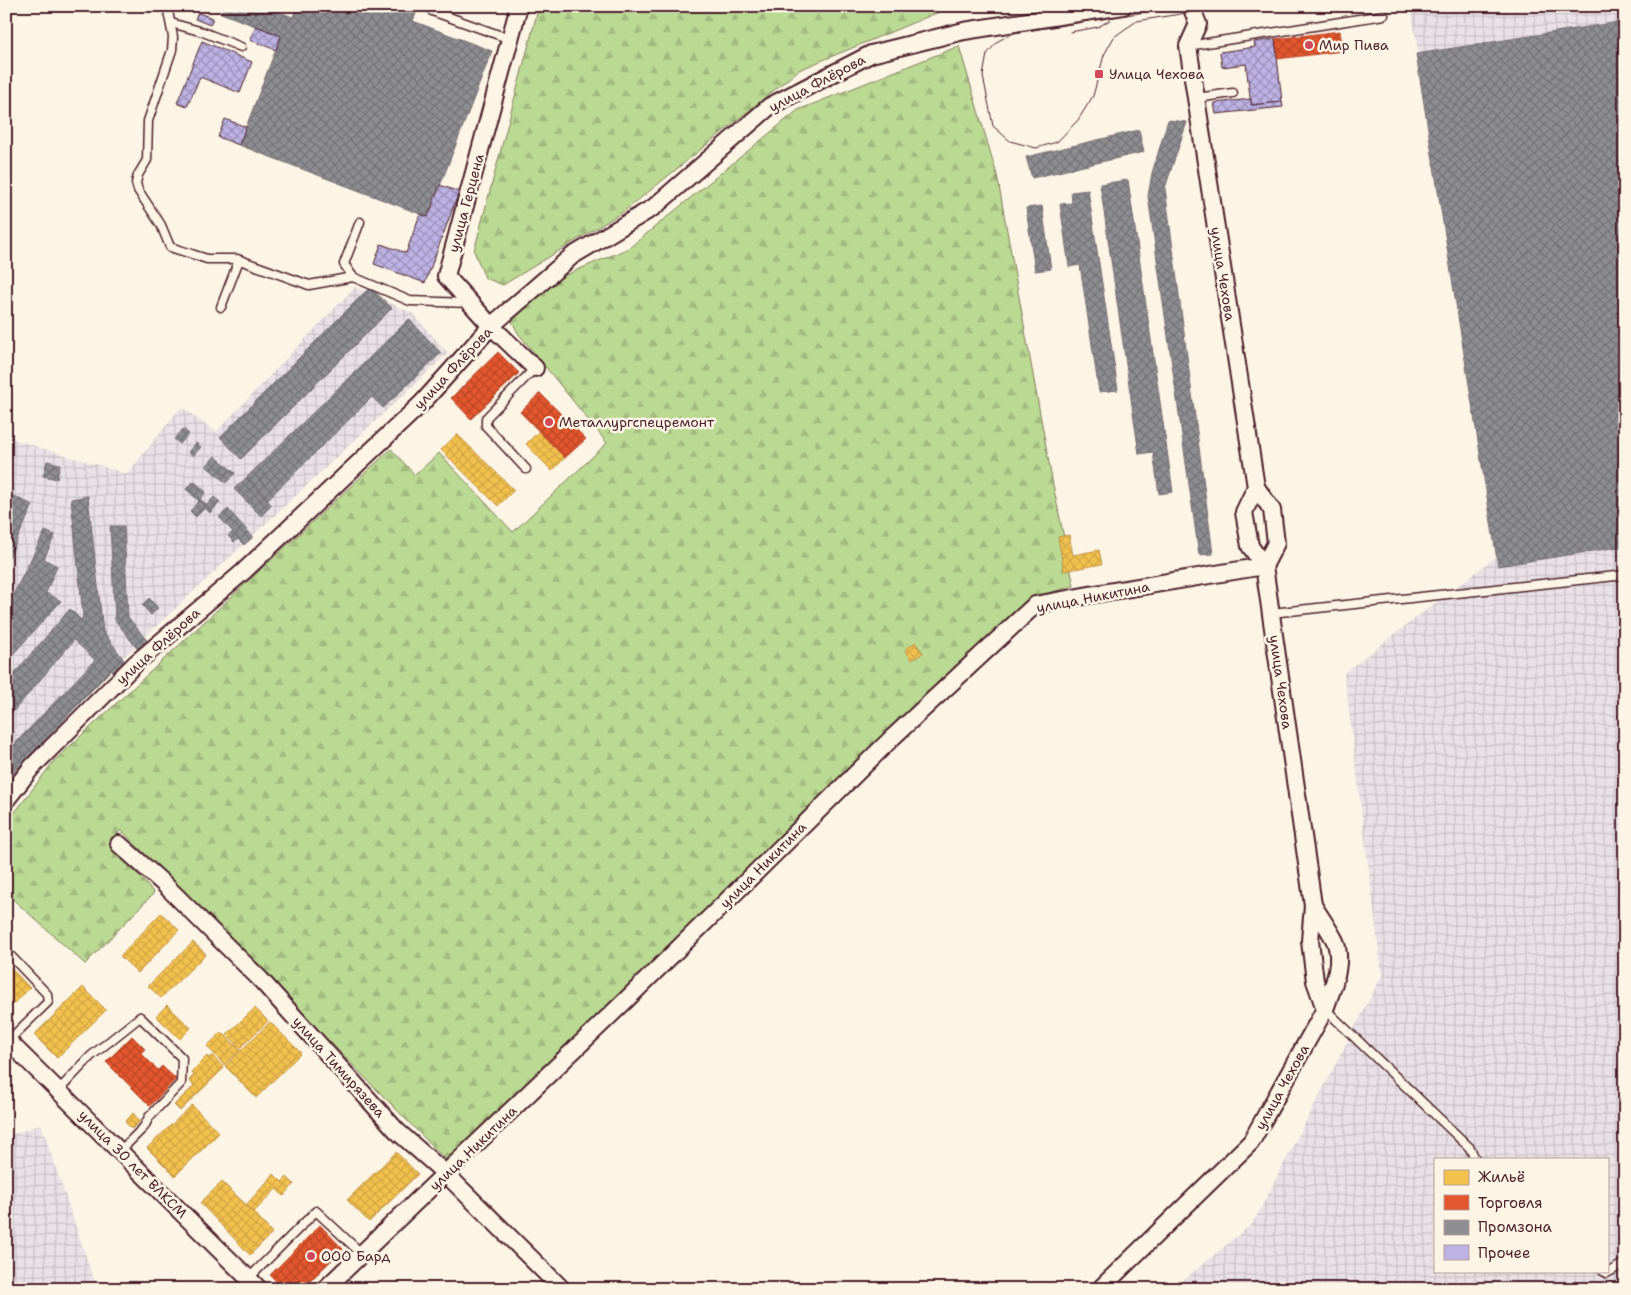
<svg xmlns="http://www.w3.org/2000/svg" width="1631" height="1295" font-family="'Shantell Sans',sans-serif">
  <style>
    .industrial { fill: url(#industrial-grid); fill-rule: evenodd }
    .forest { fill: url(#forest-firs); stroke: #827c5e }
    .homes { fill: url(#homes-cross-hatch); stroke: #c09044 }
    .shops { fill: url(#shops-cross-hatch); stroke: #b6462d }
    .industry { fill: url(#industry-cross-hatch); stroke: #796c73 }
    .building { fill: url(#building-cross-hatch); stroke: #4a1f2b }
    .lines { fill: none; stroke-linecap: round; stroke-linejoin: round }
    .lane-casing { stroke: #4a1f2b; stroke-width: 11 }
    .street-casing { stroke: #4a1f2b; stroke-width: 20 }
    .lane { stroke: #fcf5e5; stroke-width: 8 }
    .street { stroke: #fcf5e5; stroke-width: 16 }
    .tram { stroke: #4a1f2b; stroke-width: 1 }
    .poi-dot { fill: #d1495b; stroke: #fcf5e5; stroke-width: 2 }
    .labels { text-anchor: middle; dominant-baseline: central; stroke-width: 5; stroke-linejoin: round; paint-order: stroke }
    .poi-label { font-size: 14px; fill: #4a1f2b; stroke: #fcf5e5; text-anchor: start }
    .street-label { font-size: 14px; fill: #4a1f2b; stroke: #fcf5e5 }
  </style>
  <defs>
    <pattern id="industrial-grid" width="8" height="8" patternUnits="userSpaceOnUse" patternTransform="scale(1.25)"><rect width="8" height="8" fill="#e9e1e5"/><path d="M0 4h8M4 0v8" fill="none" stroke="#c9c1c5"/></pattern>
    <pattern id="forest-firs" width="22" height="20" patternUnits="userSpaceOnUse" patternTransform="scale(1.25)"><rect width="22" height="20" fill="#bad992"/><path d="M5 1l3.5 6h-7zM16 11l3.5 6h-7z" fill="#a1ba7e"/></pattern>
    <pattern id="homes-cross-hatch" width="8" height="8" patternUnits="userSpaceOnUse" patternTransform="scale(1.25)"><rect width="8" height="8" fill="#f2c14e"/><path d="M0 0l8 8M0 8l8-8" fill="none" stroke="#d1a544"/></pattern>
    <pattern id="shops-cross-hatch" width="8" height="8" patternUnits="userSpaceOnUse" patternTransform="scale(1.25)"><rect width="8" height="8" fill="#e4572e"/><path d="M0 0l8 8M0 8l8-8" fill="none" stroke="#bb4727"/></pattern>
    <pattern id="industry-cross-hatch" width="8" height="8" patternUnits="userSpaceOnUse" patternTransform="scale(1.25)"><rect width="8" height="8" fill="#8d8d92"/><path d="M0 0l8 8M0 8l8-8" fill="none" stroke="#757377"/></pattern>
    <pattern id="building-cross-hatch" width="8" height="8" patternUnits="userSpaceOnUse" patternTransform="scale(1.25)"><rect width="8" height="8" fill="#bdb2e4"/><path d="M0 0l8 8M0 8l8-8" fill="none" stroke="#9c90b9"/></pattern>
  </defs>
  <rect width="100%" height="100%" fill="#fcf5e5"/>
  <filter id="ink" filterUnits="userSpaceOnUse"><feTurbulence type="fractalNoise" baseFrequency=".02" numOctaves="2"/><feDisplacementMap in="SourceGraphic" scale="10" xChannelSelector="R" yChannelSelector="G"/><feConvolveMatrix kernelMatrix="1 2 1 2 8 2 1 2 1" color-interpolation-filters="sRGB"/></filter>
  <g filter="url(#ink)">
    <g class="industrial">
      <path d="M1411 6H1625V1289H1173L1253 1223 1382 975 1344 673 1497 556ZM1435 1159H1607V1271H1435Z"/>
      <path d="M355 287 412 313 448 353 19 755 6 771V437L127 474 181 407 216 432Z"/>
      <path d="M41 1124 97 1289H6V1137Z"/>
    </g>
    <g class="forest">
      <path d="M539 6H951V7L799 70 626 210 503 285 485 278 474 251Z"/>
      <path d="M959 46 997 175 1052 480 1074 586 1029 598 448 1162 121 830 110 843 154 893 85 964 6 893V824L54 761 391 449 415 475 439 453 513 532 607 443 518 333 502 302 629 248 798 110Z"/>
    </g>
    <g class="homes">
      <path d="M539 431 565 458 552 471 526 444Z"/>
      <path d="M457 434 514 490 498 506 441 450Z"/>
      <path d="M1069 535 1073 555 1099 550 1102 564 1064 571 1058 537Z"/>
      <path d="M915 642 923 653 912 660 905 650Z"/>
      <path d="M161 913 179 930 138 973 120 956Z"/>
      <path d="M193 942 206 954 161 998 148 986Z"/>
      <path d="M6 963 30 988 8 1009 6 1006Z"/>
      <path d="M83 987 106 1010 57 1058 34 1035Z"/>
      <path d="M167 1005 191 1028 180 1039 156 1016Z"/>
      <path d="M255 1008 268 1021 240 1048 227 1034Z"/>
      <path d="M270 1022 301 1053 256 1098 225 1066Z"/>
      <path d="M222 1032 240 1050 224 1065 207 1046Z"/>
      <path d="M212 1055 224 1068 180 1111 174 1105 194 1086 189 1080 194 1075 191 1072 207 1056 209 1058Z"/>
      <path d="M192 1105 219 1133 175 1176 147 1148Z"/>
      <path d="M133 1113 140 1121 132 1129 125 1122Z"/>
      <path d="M396 1152 418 1174 369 1222 347 1200Z"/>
      <path d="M274 1174 282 1182 287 1177 294 1184 284 1196 276 1189 254 1212 246 1205Z"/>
      <path d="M222 1182 254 1212 272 1233 250 1255 200 1203Z"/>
    </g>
    <g class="shops">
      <path d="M1340 31 1343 51 1277 59 1275 39Z"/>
      <path d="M498 352 519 373 471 419 451 398Z"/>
      <path d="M540 393 586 439 565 458 520 412Z"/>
      <path d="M132 1036 145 1049 141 1053 158 1070 162 1066 176 1079 150 1106 106 1062Z"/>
      <path d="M320 1225 343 1249 302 1289H284L270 1275Z"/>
    </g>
    <g class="industry">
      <path d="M223 6H263L293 17 297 6H419L413 21 492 51 428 217 239 145 281 36 221 13Z"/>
      <path d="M1625 21V546L1498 566 1416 54Z"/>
      <path d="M1168 120 1187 122 1165 188 1213 554 1199 555 1148 196 1152 173Z"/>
      <path d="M1139 130 1144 152 1032 178 1026 157Z"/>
      <path d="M1128 180 1173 492 1159 494 1153 452 1139 454 1100 184Z"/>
      <path d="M1088 190 1118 390 1099 392 1080 265 1069 267 1060 204 1072 203 1071 192Z"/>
      <path d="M1042 206 1051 269 1035 271 1026 208Z"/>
      <path d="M370 287 392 308 241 459 220 437Z"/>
      <path d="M409 319 441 353 383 408 372 397 267 500 246 478Z"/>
      <path d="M183 429 189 434 180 444 174 439Z"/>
      <path d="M196 443 201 447 193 456 188 452Z"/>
      <path d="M215 456 235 473 226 483 206 466Z"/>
      <path d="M47 461 60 464 57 479 43 476Z"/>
      <path d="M246 478 272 505 261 516 234 489Z"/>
      <path d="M194 481 206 492 200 499 207 505 214 497 220 502 210 513 205 508 196 517 190 511 199 501 186 489Z"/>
      <path d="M13 496 33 505 6 564V511Z"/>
      <path d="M88 496 103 631 126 663 116 675 111 670 6 781V753L95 660 74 640 6 720V683L70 609 81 620 83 616 71 499Z"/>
      <path d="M228 509 253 537 244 545 238 539 234 542 228 536 233 532 219 517Z"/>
      <path d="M110 526H124L128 617 149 643 139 651 115 620Z"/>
      <path d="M45 531 55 535 44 559 57 566 46 593 61 601 6 662V609Z"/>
      <path d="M149 598 158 608 151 615 142 605Z"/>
    </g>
    <g class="building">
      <path d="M198 13 213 18 210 25 195 19Z"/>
      <path d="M256 26 281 36 276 50 250 40Z"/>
      <path d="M1275 39 1282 102 1251 105 1246 64 1222 67 1220 52 1255 47 1254 42Z"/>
      <path d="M202 41 252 62 240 93 200 77 187 107 177 103Z"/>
      <path d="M1251 99V105L1282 102 1283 107 1216 114 1214 103Z"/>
      <path d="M225 119 246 127 239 145 218 137Z"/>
      <path d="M440 185 459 192 425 283 374 264 381 244 406 253 420 214 428 217Z"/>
    </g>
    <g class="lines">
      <defs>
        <g id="lane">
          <path d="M167 6 173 37 172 50 148 121 147 160 138 175 136 183 138 190 161 225 170 247 207 259H237L309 285 353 277 410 301 469 303"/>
          <path d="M432 11 510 39"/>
          <path d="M171 23 203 32 241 47"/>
          <path d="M1188 46 1384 15"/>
          <path d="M1196 98 1233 93"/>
          <path d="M353 277 344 264 360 222"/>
          <path d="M221 307 239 260"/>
          <path d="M526 469 486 426V418L535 368"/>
          <path d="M1271 613 1625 575"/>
          <path d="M6 951 47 994 48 1002 8 1041"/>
          <path d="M1325 1009 1470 1148 1475 1159"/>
          <path d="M58 1091 91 1056 140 1017 182 1058 181 1083 149 1117 144 1127 120 1151"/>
          <path d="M1603 1271 1607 1273 1625 1263"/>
          <path d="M249 1278 316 1211 362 1254"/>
        </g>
        <g id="street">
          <path d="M519 6 446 276 491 326 535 368"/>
          <path d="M6 800 32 767 137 662 243 572 422 403 491 326 572 256 654 207 770 106 871 54 964 31 1123 6"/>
          <path d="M119 844 163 883 261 980 397 1131 446 1174 562 1289"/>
          <path d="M1313 905C1320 917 1329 929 1335 941 1344 963 1332 989 1325 1009"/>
          <path d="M6 1039 259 1289"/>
          <path d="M325 1289 625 1001 893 737 1035 605 1089 595 1264 566 1276 543 1272 510 1256 487"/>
          <path d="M1100 1289 1251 1142 1325 1009 1315 981 1310 941 1313 905 1264 566 1250 546 1244 512 1256 487 1188 46 1198 24 1191 6"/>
        </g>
      </defs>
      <use href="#lane" class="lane-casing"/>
      <use href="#street" class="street-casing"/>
      <use href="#lane" class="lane"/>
      <use href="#street" class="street"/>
      <g class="tram">
        <path d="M1182 6 1014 33 998 41 987 54 983 76 993 126 1010 141 1036 148 1057 142 1078 120 1093 96 1104 55 1114 37 1125 29 1137 21 1229 6"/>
        <path d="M1070 32 1098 27 1110 20"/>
      </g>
    </g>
  </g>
  <g class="poi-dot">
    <circle cx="1309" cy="45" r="5"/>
    <rect x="1094" y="69" width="10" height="10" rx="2.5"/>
    <circle cx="549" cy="422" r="5"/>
    <circle cx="311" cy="1256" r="5"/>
  </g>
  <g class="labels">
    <g class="poi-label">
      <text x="1319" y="45">Мир Пива</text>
      <text x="1109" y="74">Улица Чехова</text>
      <text x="559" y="422">Металлургспецремонт</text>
      <text x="321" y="1256">ООО Бард</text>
    </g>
    <g class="street-label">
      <text transform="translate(817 83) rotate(-28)">улица Флёрова</text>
      <text transform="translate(466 203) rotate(-75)">улица Герцена</text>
      <text transform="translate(1223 274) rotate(81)">улица Чехова</text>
      <text transform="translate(453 368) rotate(-47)">улица Флёрова</text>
      <text transform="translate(1093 597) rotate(-11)">улица Никитина</text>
      <text transform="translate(158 646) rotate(-42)">улица Флёрова</text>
      <text transform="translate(1281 682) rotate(82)">улица Чехова</text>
      <text transform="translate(763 865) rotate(-45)">улица Никитина</text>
      <text transform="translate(339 1067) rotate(48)">улица Тимирязева</text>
      <text transform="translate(1282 1087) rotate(-61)">улица Чехова</text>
      <text transform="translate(473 1148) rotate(-44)">улица Никитина</text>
      <text transform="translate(133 1164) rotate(45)">улица 30 лет ВЛКСМ</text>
    </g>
  </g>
  <rect width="1631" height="1295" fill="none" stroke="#fcf5e5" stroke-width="25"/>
  <rect x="12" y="12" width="1606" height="1270" fill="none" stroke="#4a1f2b" stroke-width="2" filter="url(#ink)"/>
  <rect x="1434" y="1158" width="175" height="115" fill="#fcf5e5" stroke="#b59f9b"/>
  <rect x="1444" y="1170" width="25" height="15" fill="#f2c14e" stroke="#b59f9b"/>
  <text x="1478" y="1182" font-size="15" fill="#4a1f2b">Жильё</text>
  <rect x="1444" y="1195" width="25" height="15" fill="#e4572e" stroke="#b59f9b"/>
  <text x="1478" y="1208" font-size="15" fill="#4a1f2b">Торговля</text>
  <rect x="1444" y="1220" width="25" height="15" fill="#8d8d92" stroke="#b59f9b"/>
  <text x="1478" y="1232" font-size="15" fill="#4a1f2b">Промзона</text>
  <rect x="1444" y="1245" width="25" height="15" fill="#bdb2e4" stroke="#b59f9b"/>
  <text x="1478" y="1258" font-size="15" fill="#4a1f2b">Прочее</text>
</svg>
